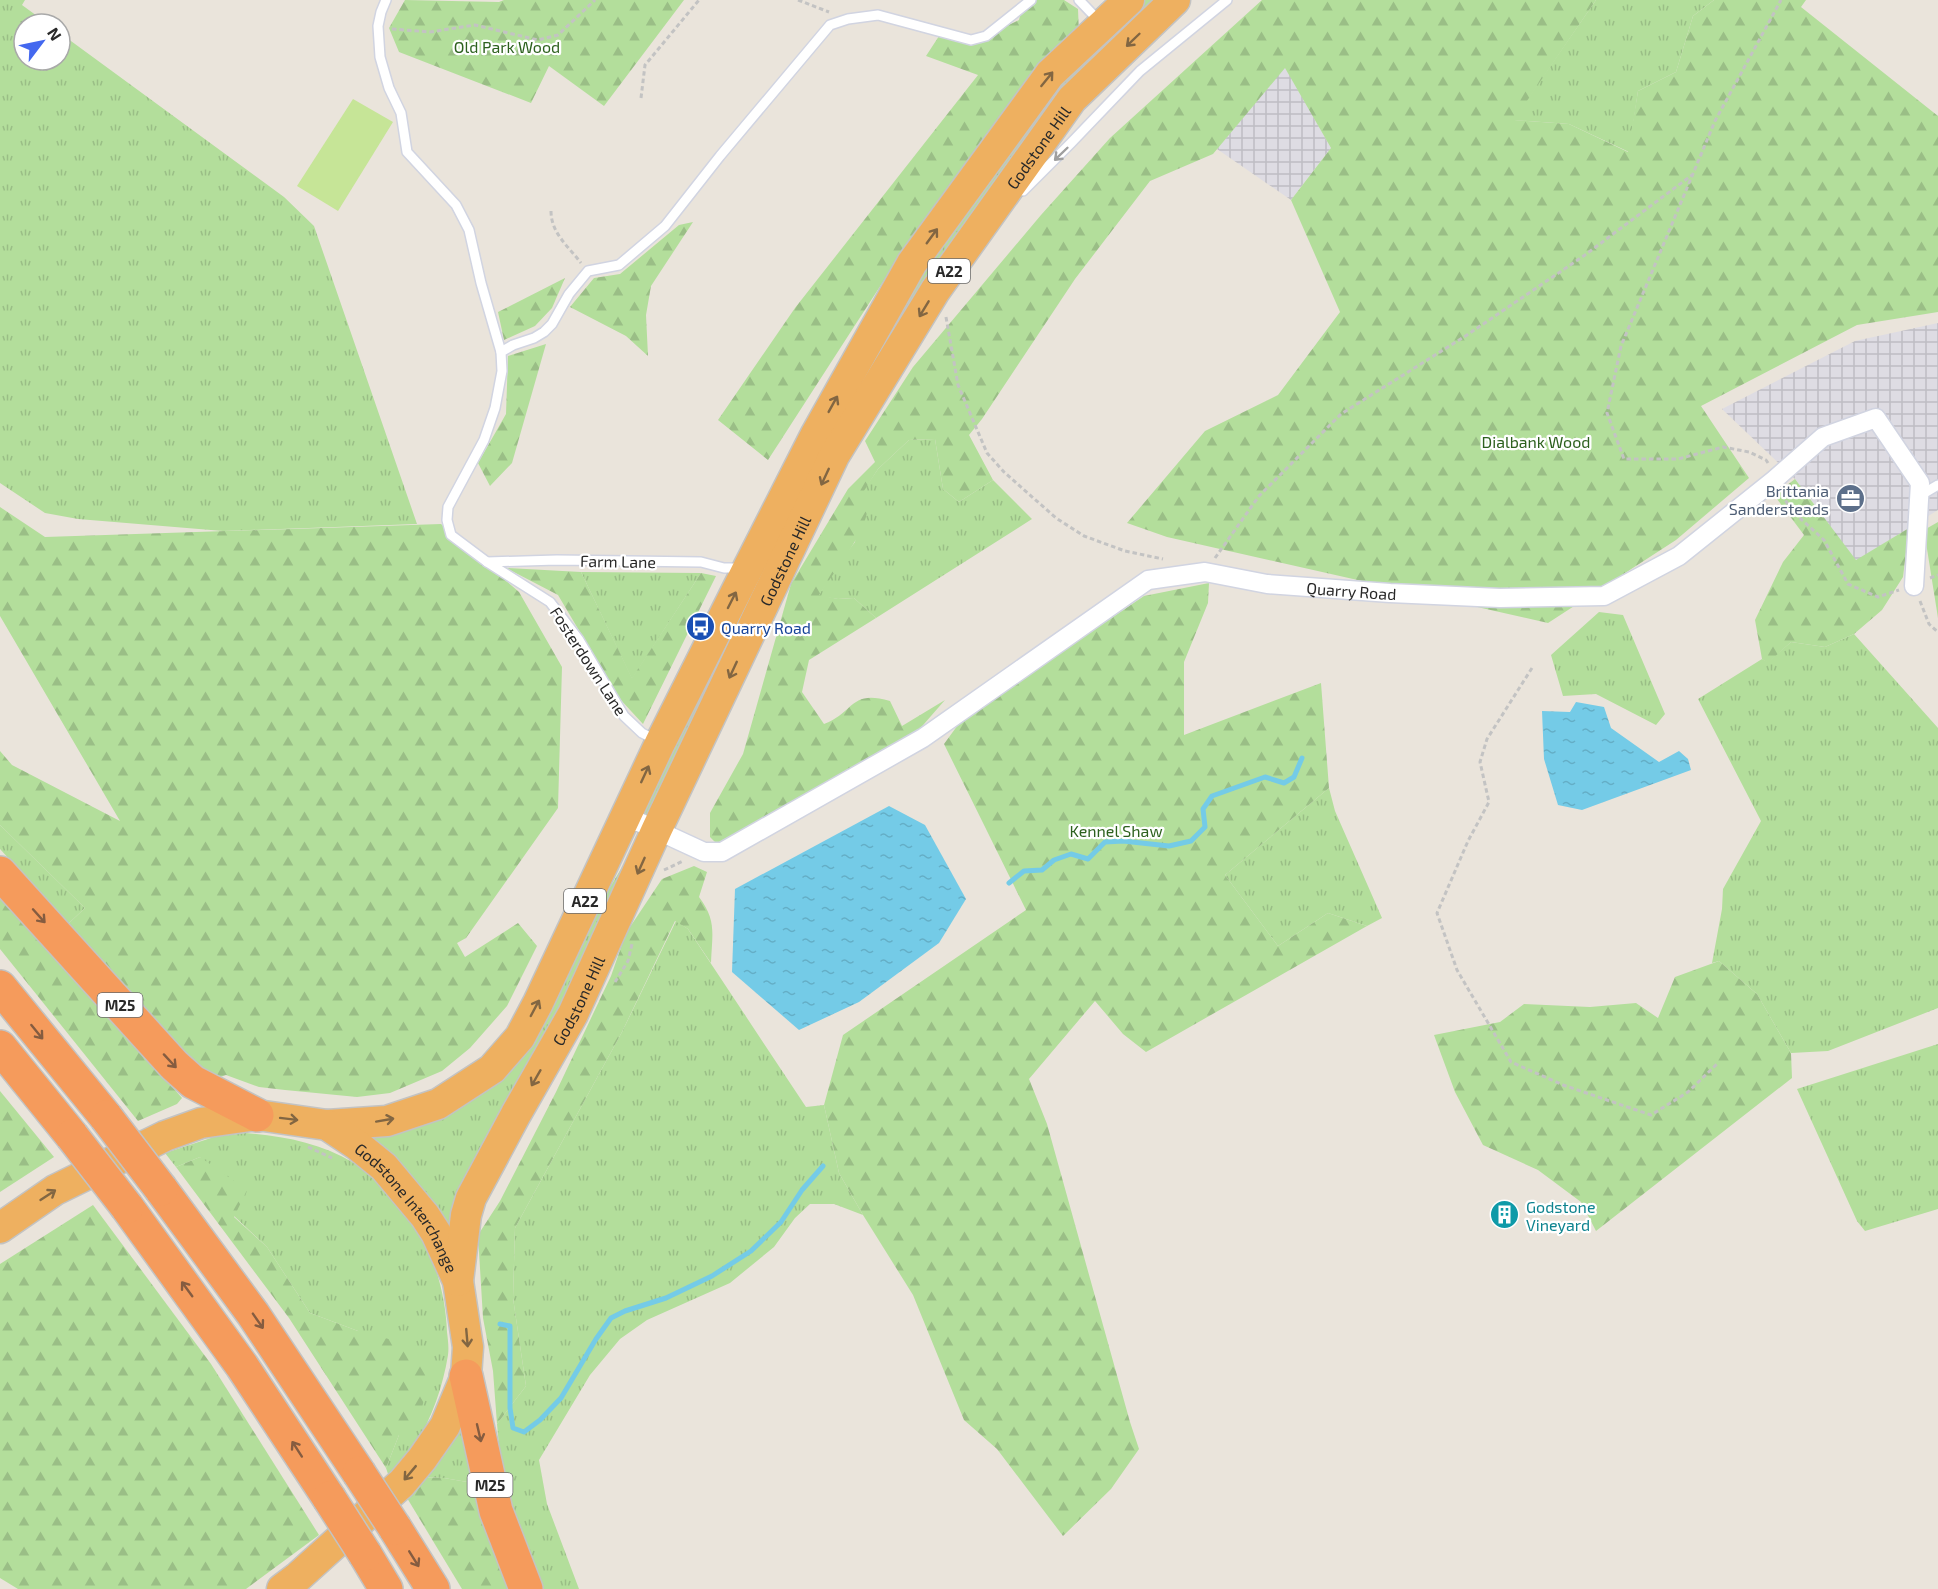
<svg xmlns="http://www.w3.org/2000/svg" width="1938" height="1589" font-family="'Exo 2',sans-serif">
  <style>
    .industrial { fill: url(#industrial-grid) }
    .grass { fill: url(#grass-tufts) }
    .forest { fill: url(#forest-firs) }
    .pitch { fill: #c6e597 }
    .water { fill: url(#water-ripples) }
    .lines { fill: none; stroke-linecap: round; stroke-linejoin: round }
    .stream { stroke: #74cbe7; stroke-width: 5 }
    .service-casing { stroke: #d1d4e1; stroke-width: 12 }
    .minor-casing { stroke: #d1d4e1; stroke-width: 21 }
    .trunk-casing { stroke: #c3c3c3; stroke-width: 33 }
    .motorway-casing { stroke: #c3c3c3; stroke-width: 36 }
    .path { stroke: #c3c3c3; stroke-width: 3; stroke-dasharray: 4.5 3; stroke-linecap: butt }
    .service { stroke: #fff; stroke-width: 9 }
    .minor { stroke: #fff; stroke-width: 18 }
    .trunk { stroke: #eeb060; stroke-width: 30 }
    .motorway { stroke: #f59b5c; stroke-width: 33 }
    .motorway-bridge-casing { stroke: #c3c3c3; stroke-width: 36; stroke-linecap: butt }
    .motorway-bridge { stroke: #f59b5c; stroke-width: 33 }
    .oneway { stroke: #826642 }
    .oneway2 { stroke: #9f9f9f }
    .oneway3 { stroke: #855c40 }
    .labels { text-anchor: middle; dominant-baseline: central; stroke-width: 4.5; stroke-linejoin: round; paint-order: stroke }
    .shield { fill: #fff; stroke: #696969; stroke-width: 1.5 }
    .shield-label { font-size: 15px; font-weight: bold; fill: #292929 }
    .park-label { font-size: 16px; fill: #2d611e; stroke: #fff }
    .street-label { font-size: 16px; fill: #292929; stroke: #fff }
    .service-label { font-size: 16px; fill: #4e5e75; stroke: #fff; text-anchor: end }
    .transit-label { font-size: 16px; fill: #164399; stroke: #fff; text-anchor: start }
    .culture-label { font-size: 16px; fill: #0d838f; stroke: #fff; text-anchor: start }
  </style>
  <defs>
    <pattern id="industrial-grid" width="8" height="8" patternUnits="userSpaceOnUse" patternTransform="scale(1.5)"><rect width="8" height="8" fill="#dedce3"/><path d="M0 4h8M4 0v8" fill="none" stroke="#bebdc3"/></pattern>
    <pattern id="grass-tufts" width="24" height="20" patternUnits="userSpaceOnUse" patternTransform="scale(1.5)"><rect width="24" height="20" fill="#b3de9b"/><path d="M3 7l-1-3M5 7V3M7 7l1-3M15 17l-1-3M17 17v-4M19 17l1-3" fill="none" stroke="#9abe86"/></pattern>
    <pattern id="forest-firs" width="22" height="20" patternUnits="userSpaceOnUse" patternTransform="scale(1.5)"><rect width="22" height="20" fill="#b3de9b"/><path d="M5 1l3.5 6h-7zM16 11l3.5 6h-7z" fill="#9abe86"/></pattern>
    <pattern id="water-ripples" width="26" height="14" patternUnits="userSpaceOnUse" patternTransform="scale(1.5)"><rect width="26" height="14" fill="#74cbe7"/><path d="M2 4q2-2 4 0t4 0M15 11q2-2 4 0t4 0" fill="none" stroke="#64aec6"/></pattern>
  </defs>
  <rect width="100%" height="100%" fill="#eae4db"/>
  <g class="industrial">
    <path d="M1285 67 1331 148 1291 200 1217 149Z"/>
    <path d="M1938 323V510L1856 561 1795 479 1722 409 1855 341Z"/>
  </g>
  <g class="grass">
    <path d="M0 0H25L22 5 48 24H24V60H60V33L284 197 314 226 417 524 223 531 78 519 45 513 0 483Z"/>
    <path d="M1145 0H1159L927 281 649 817 640 811 753 576 942 239 1047 98 1110 31Z"/>
    <path d="M1596 0H1714L1693 16 1676 72 1638 91 1629 152 1569 124 1513 120Z"/>
    <path d="M935 439 943 489 959 502 993 480 1032 519 876 618 854 598 838 599 818 596 839 563 855 542 861 494 878 469 909 440Z"/>
    <path d="M581 572 701 573 632 679Z"/>
    <path d="M1599 612 1623 615 1665 714 1656 725 1596 694 1563 696 1551 655Z"/>
    <path d="M1854 634 1938 728V1008L1828 1051 1791 1053 1757 994 1719 961 1712 963 1722 909 1723 889 1761 821 1698 699 1762 659 1768 662 1791 642 1825 647Z"/>
    <path d="M1329 788 1335 811 1382 918 1367 926 1328 913 1278 946 1225 875Z"/>
    <path d="M0 825 85 908 68 924 0 849Z"/>
    <path d="M631 852 600 917 564 1001 451 1249 360 1136 467 1100 587 926Z"/>
    <path d="M676 921 688 929 806 1107 824 1105 839 1173 863 1215 834 1204H810L795 1218 774 1247 730 1283 647 1320 620 1339 590 1375 539 1460 547 1504 579 1589H541L502 1478 497 1424 526 1386 513 1298 515 1228 622 1032Z"/>
    <path d="M1938 1044V1209L1865 1231 1857 1221 1797 1089Z"/>
    <path d="M245 1133C284 1136 320 1143 354 1163 412 1195 445 1268 447 1332 448 1340 449 1348 448 1355 443 1386 432 1418 415 1445 408 1456 398 1466 389 1477L386 1468 399 1435 358 1331 310 1313 267 1247 234 1216 200 1157 176 1167 165 1153 214 1137Z"/>
    <path d="M462 1403 479 1484 444 1478 419 1477Z"/>
  </g>
  <g class="forest">
    <path d="M405 0 499 2 504 0H684L604 106 549 66 531 103 399 52 389 28Z"/>
    <path d="M1024 0H1064L1078 9 1079 34 1021 87 890 271 768 460 718 420 795 308 978 75 926 56 941 33 974 39 986 36 1019 20Z"/>
    <path d="M1262 0H1596L1514 120 1569 124 1628 152 1638 91 1676 72 1693 16 1714 0H1806L1801 7 1938 116V312L1857 325 1701 406 1749 478 1676 540 1548 623 1167 537 1127 523 1205 431 1278 395 1340 312 1291 200 1331 148 1285 68 1213 154 1150 181 1075 279 982 419 969 435 993 480 959 502 943 489 935 439 909 440 878 469 862 494C863 499 867 507 867 512 864 535 832 575 819 595L838 599 854 598 876 618 809 660 802 692 824 724C855 712 850 689 890 701L902 726 945 700 917 732 853 767 720 847 710 837V813L743 754 791 584 848 489 875 462 865 441 913 367 1041 215 1110 138Z"/>
    <path d="M693 222 651 286 646 315 648 356 626 336 570 307 594 278 620 274 679 225Z"/>
    <path d="M565 278 552 308 535 326 504 340 498 312Z"/>
    <path d="M546 344 512 463 490 486 478 463 506 414 508 356Z"/>
    <path d="M1795 479 1856 560 1909 528 1903 577 1882 610 1854 634 1825 647 1791 642 1768 663 1762 659 1755 620 1783 562 1804 535 1774 495Z"/>
    <path d="M0 507 45 537 441 524 519 592 562 667 558 808 466 938 457 943 465 957 518 923 537 946 507 1006 470 1048 442 1071 390 1093 357 1097 285 1090 259 1087 226 1075 212 1080 205 1077 68 924 85 908 0 825V751L12 765 120 821 0 616Z"/>
    <path d="M1938 522V618L1924 530Z"/>
    <path d="M506 568 581 572 632 678 701 573 716 576 643 724 619 698 558 595Z"/>
    <path d="M1209 583 1208 603 1184 662V735L1321 683 1329 788 1225 875 1278 946 1328 913 1367 926 1146 1052 1123 1034 1095 1001 1029 1079 1047 1124 1130 1422 1139 1449 1111 1489 1063 1536 997 1449 964 1420 913 1295 863 1215 839 1173 824 1105 843 1035 1026 910 944 744 963 718 1144 596Z"/>
    <path d="M694 866 707 872 699 897C717 921 712 934 711 963L688 929 675 921 622 1032 515 1228 513 1298 526 1386 497 1424 493 1371 483 1318 478 1235 500 1201 556 1092 611 976 626 933 662 879Z"/>
    <path d="M0 890 182 1098 177 1104 138 1121 0 949Z"/>
    <path d="M1719 961 1757 994 1791 1053 1792 1078 1596 1231 1581 1202 1538 1170 1483 1145 1455 1092 1434 1035 1500 1022 1524 1004 1590 1007 1636 1003 1658 1018 1675 977Z"/>
    <path d="M0 1091 54 1157 0 1192Z"/>
    <path d="M200 1157 247 1190 234 1217 267 1247 310 1313 358 1331 431 1350 430 1381 416 1426 399 1435 386 1468 289 1318 176 1167Z"/>
    <path d="M93 1205 211 1364 319 1535 246 1589H18L0 1578V1264Z"/>
    <path d="M419 1477 444 1478 479 1484 514 1589H462L404 1493Z"/>
  </g>
  <path class="pitch" d="M353 99 393 122 338 211 297 186Z"/>
  <g class="water">
    <path d="M1576 702 1604 707 1611 728 1659 762 1679 751 1688 759 1691 770 1582 810 1558 805 1544 759 1542 711 1570 712Z"/>
    <path d="M889 806 925 825 966 899 939 943 859 1002 799 1030 732 972 735 889Z"/>
  </g>
  <g class="lines">
    <g class="stream">
      <path d="M1009 883 1024 871 1042 870 1054 860 1071 854 1088 859 1105 842 1123 841 1169 846 1191 841 1205 827 1203 809 1212 796 1265 777 1284 783 1294 777 1302 758"/>
      <path d="M500 1324 510 1326V1408L513 1428 524 1432 540 1420 561 1398 596 1339 611 1318 625 1311 666 1298 712 1276 751 1251 781 1222 802 1190 823 1166"/>
    </g>
    <defs>
      <g id="service">
        <path d="M386 0 381 12 378 26 380 57 389 88 401 113 407 152 456 205 469 230 481 283 501 352"/>
        <path d="M1079 0 1100 22"/>
        <path d="M1023 191 1071 143 1140 71 1227 0"/>
        <path d="M1921 495 1938 485"/>
        <path d="M487 562 557 560 701 562 724 568H742"/>
        <path d="M658 741 642 733 624 716 579 640 550 602 487 562 451 535 447 520 448 507 484 440 495 408 502 371 501 352 513 345 534 338 544 332 552 324 569 294 588 271 619 265 665 226 720 156 830 25 848 19 878 15 971 40 986 36 1031 0"/>
      </g>
      <g id="minor">
        <path id="s1" d="M622 822H639L704 852H722L923 738 1148 580 1205 572 1267 584 1390 593 1500 598 1604 596 1679 556 1774 480 1823 437 1876 418 1920 483 1914 586"/>
      </g>
      <g id="trunk">
        <path d="M327 1125 387 1121 438 1104 492 1069 520 1037 538 1003 660 743 748 568 816 434 912 263 1050 74 1129 0"/>
        <path id="s2" d="M0 1228 55 1190 165 1136 201 1123 257 1115 327 1125 357 1145 384 1167 425 1216 436 1233 458 1281 468 1347 466 1376 445 1426 422 1459 402 1483 298 1577 282 1589"/>
        <path id="s3" d="M458 1281 466 1215 471 1198 516 1114 573 1014 657 829 834 456 935 291 1072 99 1175 0"/>
      </g>
      <g id="motorway">
        <path d="M0 873 174 1065 193 1082 257 1115"/>
        <path d="M0 987 106 1117"/>
        <path d="M0 1047 72 1136"/>
        <path d="M161 1189 253 1314 359 1473"/>
        <path d="M127 1207 242 1366 329 1498"/>
        <path d="M466 1376 496 1511 526 1589"/>
        <path d="M395 1528 433 1589"/>
        <path d="M365 1554 386 1589"/>
      </g>
    </defs>
    <use href="#service" class="service-casing"/>
    <use href="#minor" class="minor-casing"/>
    <use href="#trunk" class="trunk-casing"/>
    <use href="#motorway" class="motorway-casing"/>
    <g class="path">
      <path d="M798 0 829 12"/>
      <path d="M392 29 430 32 475 25 538 40 558 35 595 0"/>
      <path d="M641 98 645 65 699 0"/>
      <path d="M551 211C551 233 568 246 581 263"/>
      <path d="M946 317 958 385 987 453 1004 472 1056 518 1084 536 1125 551 1163 559"/>
      <path d="M1768 463 1766 460 1749 452 1723 447 1678 459H1624L1607 413 1621 346 1715 121 1781 0"/>
      <path d="M1782 494 1791 510 1824 540 1848 584 1878 597 1899 590"/>
      <path d="M1215 558 1259 496 1341 414 1467 335 1585 255 1692 175"/>
      <path d="M1930 578 1938 575"/>
      <path d="M1920 601 1929 624 1938 632"/>
      <path d="M1532 668 1487 739 1480 762 1489 802 1468 841 1437 913 1457 970 1511 1062 1563 1085 1651 1115 1688 1092 1717 1064"/>
      <path d="M664 870 683 861"/>
      <path d="M615 982 628 961 632 944"/>
      <path d="M308 1147 332 1158"/>
    </g>
    <use href="#service" class="service"/>
    <use href="#minor" class="minor"/>
    <use href="#trunk" class="trunk"/>
    <use href="#motorway" class="motorway"/>
    <defs>
      <g id="motorway-bridge">
        <path d="M106 1117 161 1189"/>
        <path d="M72 1136 127 1207"/>
        <path d="M359 1473 395 1528"/>
        <path d="M329 1498 365 1554"/>
      </g>
    </defs>
    <use href="#motorway-bridge" class="motorway-bridge-casing"/>
    <use href="#motorway-bridge" class="motorway-bridge"/>
  </g>
  <defs><path id="oneway-shaft" d="M-6 0H5M1.5-3L5.5 0L1.5 3" fill="none" stroke-width="1.6" stroke-linecap="round" stroke-linejoin="round" transform="scale(1.5)"/></defs>
  <g class="oneway">
    <use href="#oneway-shaft" transform="translate(1133 40) rotate(136)"/>
    <use href="#oneway-shaft" transform="translate(1047 79) rotate(-51)"/>
    <use href="#oneway-shaft" transform="translate(932 236) rotate(-54)"/>
    <use href="#oneway-shaft" transform="translate(924 309) rotate(121)"/>
    <use href="#oneway-shaft" transform="translate(833 404) rotate(-61)"/>
    <use href="#oneway-shaft" transform="translate(825 477) rotate(115)"/>
    <use href="#oneway-shaft" transform="translate(732 600) rotate(-63)"/>
    <use href="#oneway-shaft" transform="translate(733 670) rotate(115)"/>
    <use href="#oneway-shaft" transform="translate(645 774) rotate(-65)"/>
    <use href="#oneway-shaft" transform="translate(641 866) rotate(114)"/>
    <use href="#oneway-shaft" transform="translate(535 1008) rotate(-62)"/>
    <use href="#oneway-shaft" transform="translate(536 1078) rotate(120)"/>
    <use href="#oneway-shaft" transform="translate(289 1119) rotate(7)"/>
    <use href="#oneway-shaft" transform="translate(385 1120) rotate(-10)"/>
    <use href="#oneway-shaft" transform="translate(48 1195) rotate(-33)"/>
    <use href="#oneway-shaft" transform="translate(467 1338) rotate(85)"/>
    <use href="#oneway-shaft" transform="translate(410 1473) rotate(130)"/>
  </g>
  <use class="oneway2" href="#oneway-shaft" transform="translate(1061 154) rotate(136)"/>
  <g class="oneway3">
    <use href="#oneway-shaft" transform="translate(39 916) rotate(48)"/>
    <use href="#oneway-shaft" transform="translate(37 1032) rotate(51)"/>
    <use href="#oneway-shaft" transform="translate(170 1061) rotate(47)"/>
    <use href="#oneway-shaft" transform="translate(187 1289) rotate(-126)"/>
    <use href="#oneway-shaft" transform="translate(258 1321) rotate(55)"/>
    <use href="#oneway-shaft" transform="translate(479 1433) rotate(77)"/>
    <use href="#oneway-shaft" transform="translate(297 1449) rotate(-123)"/>
    <use href="#oneway-shaft" transform="translate(414 1559) rotate(58)"/>
  </g>
  <defs>
    <symbol id="office-disc" viewBox="-11 -11 22 22"><circle r="9.5" fill="#5c6f8a" stroke="#fff"/><path d="M-6-3h4V-5.5h4V-3h4V5H-6ZM-1-4.5V-3h2v-1.5ZM-6 0V1H6V0Z" fill="#fff"/></symbol>
    <symbol id="bus-disc" viewBox="-11 -11 22 22"><circle r="9.5" fill="#1a4fb4" stroke="#fff"/><path d="M-5-6H5V4H4V6H2V4H-2V6H-4V4H-5ZM-3.5-4V0h7V-4ZM-3.5 1.2v1.5H-2V1.2ZM2 1.2v1.5H3.5V1.2Z" fill="#fff"/></symbol>
    <symbol id="building-disc" viewBox="-11 -11 22 22"><circle r="9.5" fill="#0f9aa8" stroke="#fff"/><path d="M-4-6H4V6H1V3H-1V6H-4ZM-2.5-4.3h1.7v1.8h-1.7ZM.8-4.3h1.7v1.8H.8ZM-2.5-1h1.7V.8h-1.7ZM.8-1h1.7V.8H.8Z" fill="#fff"/></symbol>
  </defs>
  <g fill-rule="evenodd">
    <use href="#office-disc" x="1834" y="482" width="33" height="33"/>
    <use href="#bus-disc" x="684" y="610" width="33" height="33"/>
    <use href="#building-disc" x="1488" y="1198" width="33" height="33"/>
  </g>
  <g class="labels">
    <g class="shield">
      <rect x="928" y="259" width="42" height="24" rx="4.5"/>
      <rect x="564" y="889" width="42" height="24" rx="4.5"/>
      <rect x="97.5" y="993" width="45" height="24" rx="4.5"/>
      <rect x="467.5" y="1473" width="45" height="24" rx="4.5"/>
    </g>
    <g class="shield-label">
      <text x="949" y="271">A22</text>
      <text x="585" y="901">A22</text>
      <text x="120" y="1005">M25</text>
      <text x="490" y="1485">M25</text>
    </g>
    <g class="park-label">
      <text x="507" y="46">Old Park Wood</text>
      <text x="1536" y="441">Dialbank Wood</text>
      <text x="1116" y="830">Kennel Shaw</text>
    </g>
    <g class="street-label">
      <text stroke="none"><textPath href="#s3" startOffset="1281">Godstone Hill</textPath></text>
      <text stroke="none"><textPath href="#s3" startOffset="795">Godstone Hill</textPath></text>
      <text transform="translate(618 561) rotate(1)">Farm Lane</text>
      <text stroke="none"><textPath href="#s1" startOffset="818">Quarry Road</textPath></text>
      <text transform="translate(589 661) rotate(57)">Fosterdown Lane</text>
      <text stroke="none"><textPath href="#s3" startOffset="309">Godstone Hill</textPath></text>
      <text stroke="none"><textPath href="#s2" startOffset="472">Godstone Interchange</textPath></text>
    </g>
    <g class="service-label">
      <text x="1829" y="490">Brittania<tspan x="1829" dy="18">Sandersteads</tspan></text>
    </g>
    <g class="transit-label">
      <text x="721" y="627">Quarry Road</text>
    </g>
    <g class="culture-label">
      <text x="1526" y="1206">Godstone<tspan x="1526" dy="18">Vineyard</tspan></text>
    </g>
  </g>
  <g transform="translate(42 42) rotate(58)"><circle r="28" fill="#ffffff" stroke="#a9a9a9" stroke-width="1.5"/>
  <path d="M0-4.5L10 22L0 15L-10 22Z" fill="#4468ef"/>
  <text y="-9" font-size="16" font-weight="bold" text-anchor="middle" fill="#292929">N</text>
  </g>
</svg>
